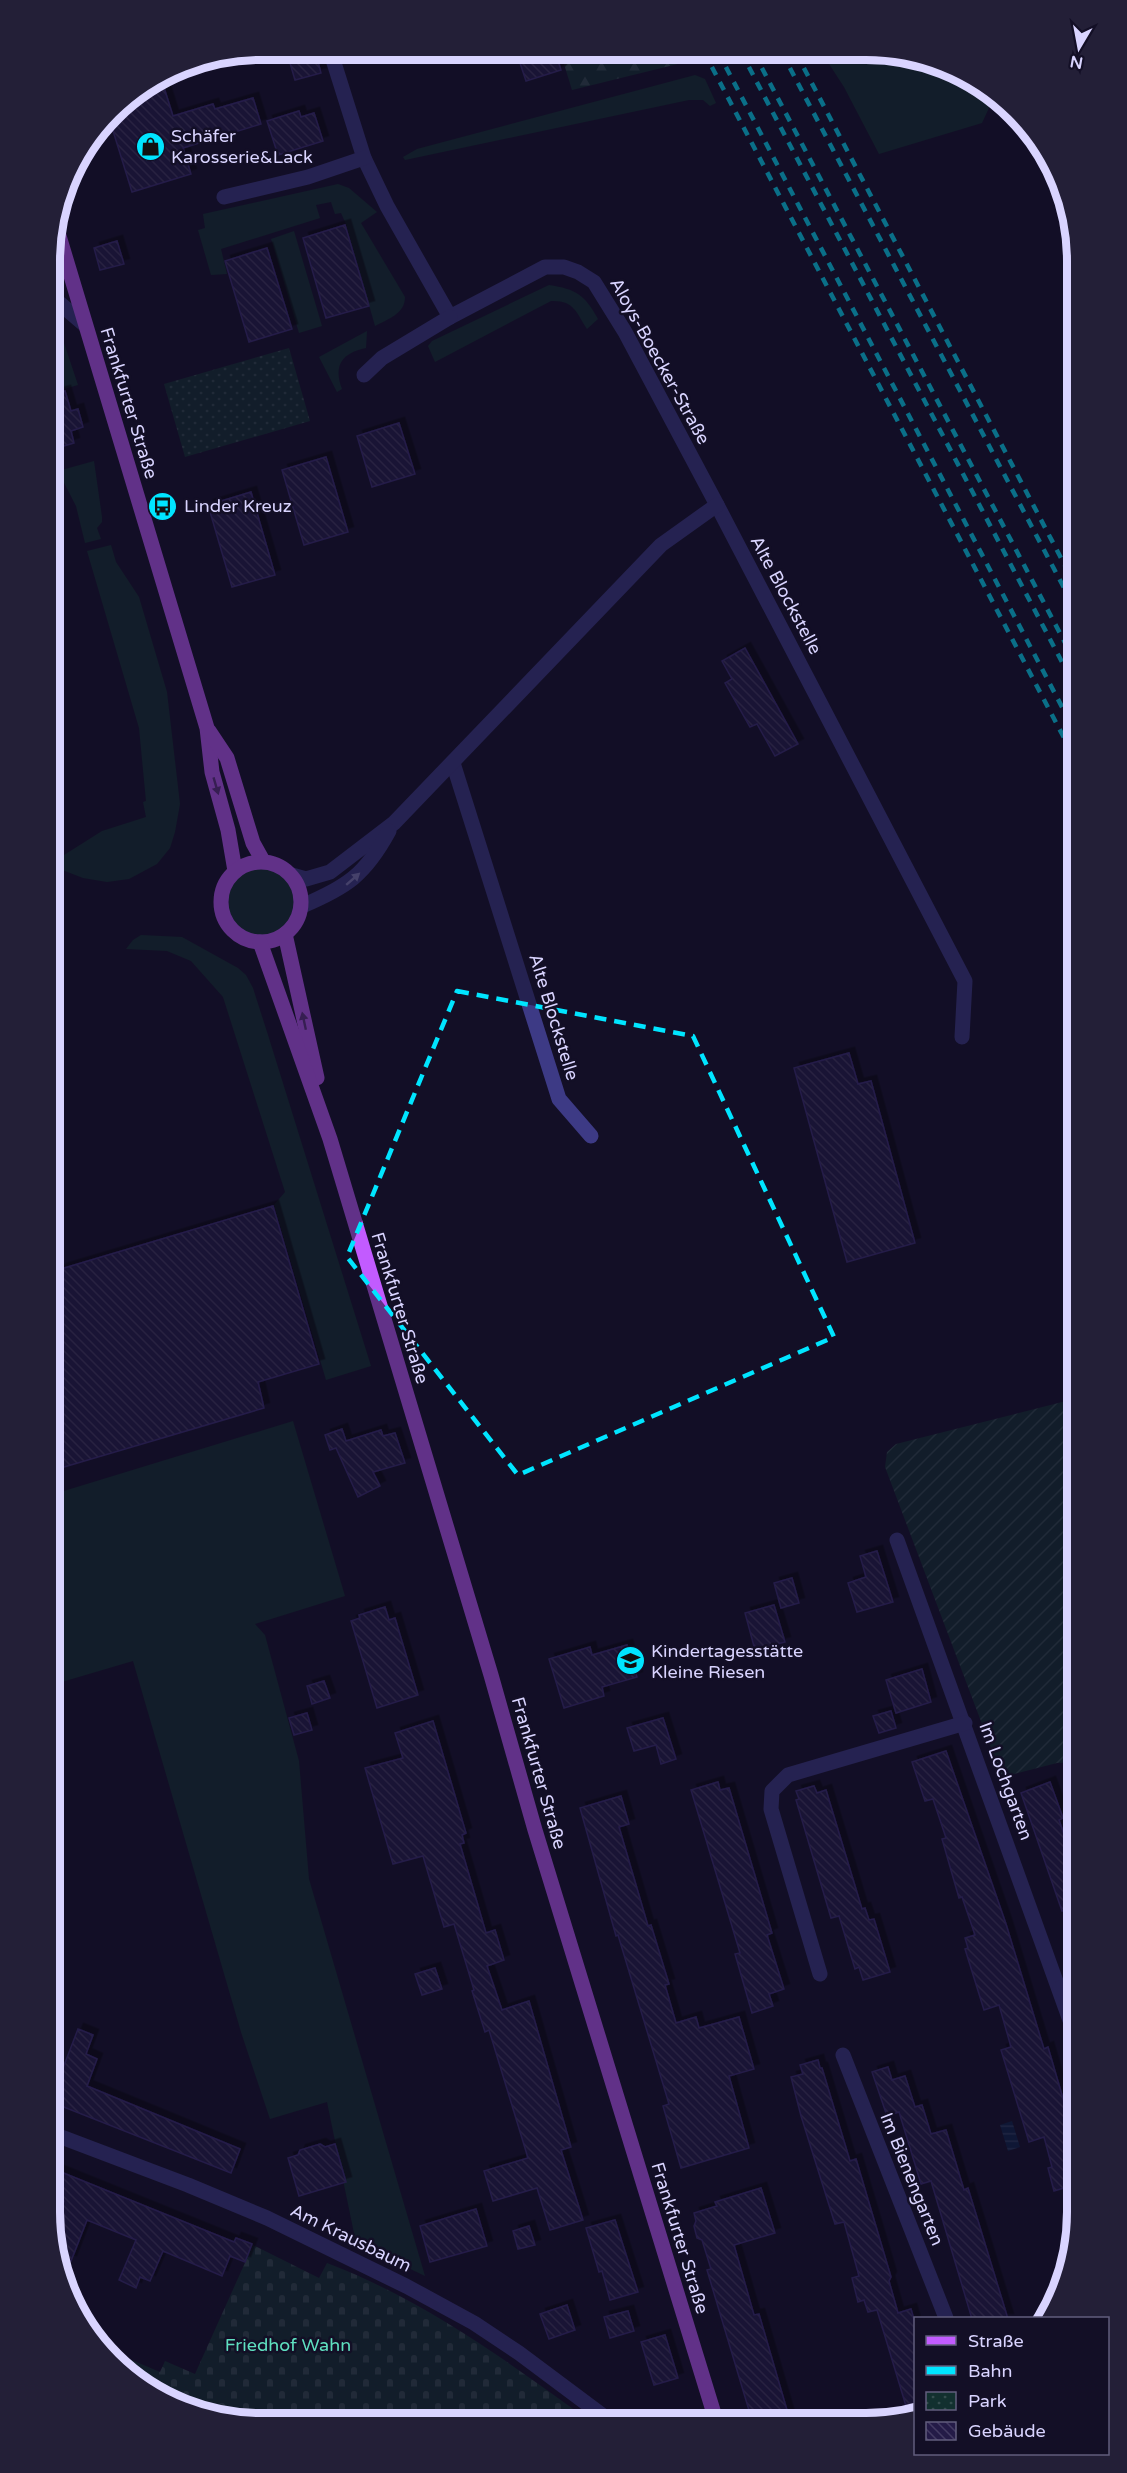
<svg xmlns="http://www.w3.org/2000/svg" width="1127" height="2473" font-family="'Varela Round',sans-serif">
  <style>
    .grass { fill: #12302f }
    .forest { fill: url(#forest-firs) }
    .cemetery { fill: url(#cemetery-stones) }
    .park { fill: url(#park-dots) }
    .garden { fill: url(#garden-furrows) }
    .water { fill: url(#water-rules) }
    .building { fill: url(#building-back-hatch); stroke: #3b2d73; stroke-width: 1.5; filter: url(#shadow) }
    .lines { fill: none; stroke-linecap: round; stroke-linejoin: round }
    .street { stroke: #3d3a85; stroke-width: 15 }
    .primary { stroke: #c25bff; stroke-width: 15 }
    .rail { stroke: #00e5ff; stroke-width: 4.5; stroke-dasharray: 9 8; stroke-linecap: butt }
    .oneway { fill: #623188 }
    .oneway2 { fill: #837fbc }
    .marked { fill: none; stroke: #00e5ff; stroke-width: 4.5; stroke-dasharray: 12 8; stroke-linejoin: round }
    .labels { text-anchor: middle; dominant-baseline: central; stroke-width: 5; stroke-linejoin: round; paint-order: stroke }
    .poi-label { font-size: 18px; fill: #d9d4ff; stroke: #130f26; text-anchor: start }
    .street-label { font-size: 18px; fill: #d9d4ff; stroke: #130f26 }
    .park-label { font-size: 18px; fill: #5fe0c0; stroke: #130f26 }
    .rim { fill: none; stroke: #d9d4ff; stroke-width: 8 }
  </style>
  <defs>
    <pattern id="forest-firs" width="22" height="20" patternUnits="userSpaceOnUse" patternTransform="scale(1.5)"><rect width="22" height="20" fill="#12302f"/><path d="M5 1l3.5 6h-7zM16 11l3.5 6h-7z" fill="#344d4e"/></pattern>
    <pattern id="cemetery-stones" width="16" height="16" patternUnits="userSpaceOnUse" patternTransform="scale(1.5)"><rect width="16" height="16" fill="#12302f"/><path d="M2 7V4a2 2 0 0 1 4 0v3zM10 15v-3a2 2 0 0 1 4 0v3z" fill="#344d4e"/></pattern>
    <pattern id="park-dots" width="8" height="8" patternUnits="userSpaceOnUse" patternTransform="scale(1.5)"><rect width="8" height="8" fill="#12302f"/><path d="M2 2h.1M6 6h.1" fill="none" stroke="#344d4e" stroke-width="1.8" stroke-linecap="round"/></pattern>
    <pattern id="garden-furrows" width="10" height="10" patternUnits="userSpaceOnUse" patternTransform="scale(1.5)"><rect width="10" height="10" fill="#12302f"/><path d="M-1 1l2-2M0 10L10 0M9 11l2-2" fill="none" stroke="#344d4e"/></pattern>
    <pattern id="water-rules" width="6" height="5" patternUnits="userSpaceOnUse" patternTransform="scale(1.5)"><rect width="6" height="5" fill="#0c2248"/><path d="M0 2.5h6" fill="none" stroke="#2f4163"/></pattern>
    <pattern id="building-back-hatch" width="6" height="6" patternUnits="userSpaceOnUse" patternTransform="scale(1.5)"><rect width="6" height="6" fill="#241b47"/><path d="M-1 5l2 2M0 0l6 6M5-1l2 2" fill="none" stroke="#433b63"/></pattern>
    <filter id="shadow"><feDropShadow dx="5.5" dy="-5.5" stdDeviation="0" flood-color="#0009"/></filter>
  </defs>
  <rect width="100%" height="100%" fill="#130f26"/>
  <g class="grass">
    <path d="M822 53 907 54 994 97 982 123 879 154 844 87Z"/>
    <path d="M695 75 705 79 716 103 710 106 703 100H689L405 160 403 157 417 149Z"/>
    <path d="M338 184 349 188 377 212 361 223 405 297C405 314 388 319 375 326L346 224 341 213 335 214 331 202 316 205 320 218 221 249 227 274 211 275 198 230 205 228 203 214Z"/>
    <path d="M294 231 322 326 299 333 271 239Z"/>
    <path d="M549 285C576 289 585 295 598 319L587 329C576 312 574 300 551 301L435 362 428 346 432 341Z"/>
    <path d="M50 320 60 331 78 385 50 393Z"/>
    <path d="M367 331 366 348C342 353 333 365 342 389L337 392 319 357Z"/>
    <path d="M94 461 102 517V522L97 528 101 539 85 543 76 506 58 471Z"/>
    <path d="M111 545 116 562 139 597 167 692 180 804 175 832 170 848 157 864 129 879 107 882 83 878 52 866V845L54 844 64 855 102 831 146 817 143 802 146 801 139 728 87 551Z"/>
    <circle cx="261" cy="902" r="34"/>
    <path d="M141 935 182 937 238 968 246 975 253 988 268 1035 371 1366 326 1380 274 1205 285 1192 223 997 191 961 167 951 126 949 133 940Z"/>
    <path d="M293 1421 345 1596 255 1624 265 1635 299 1761 309 1879 425 2276 356 2243 327 2102 270 2119 241 2032 133 1661 55 1684 54 1494Z"/>
  </g>
  <path class="forest" d="M560 51 686 52 690 61 572 90Z"/>
  <path class="cemetery" d="M253 2245 319 2278 327 2263C422 2299 504 2359 586 2418L220 2419 121 2371 101 2347 160 2372 165 2361 195 2374Z"/>
  <path class="park" d="M289 348 310 421 185 457 164 384Z"/>
  <path class="garden" d="M1074 1399 1075 1762 1057 1763 1002 1777 885 1467 887 1452 896 1444Z"/>
  <path class="water" d="M1012 2121 1020 2147 1008 2151 1000 2125Z"/>
  <g class="building">
    <path d="M516 51H555L561 70 526 81Z"/>
    <path d="M316 55 321 73 295 80 290 63Z"/>
    <path d="M161 78 173 116 213 104 215 109 253 98 261 124 183 148 191 174 132 192 109 118 121 102Z"/>
    <path d="M299 111 301 117 314 113 323 141 278 155 267 121Z"/>
    <path d="M345 225 369 306 326 318 303 238Z"/>
    <path d="M117 241 124 264 100 270 94 248Z"/>
    <path d="M267 248 292 329 249 342 225 261Z"/>
    <path d="M65 391 71 411 78 409 83 427 71 431 74 443 51 450V432L56 431 51 412 50 395Z"/>
    <path d="M399 423 415 474 372 487 357 436Z"/>
    <path d="M326 457 348 532 304 545 282 470Z"/>
    <path d="M251 492 275 575 232 587 208 505Z"/>
    <path d="M745 648 798 744 775 756 757 724 750 727 725 683 732 679 722 661Z"/>
    <path d="M849 1053 858 1084 871 1081 915 1243 847 1262 794 1068Z"/>
    <path d="M273 1206 319 1364 258 1382 264 1408 54 1470 53 1276 61 1269Z"/>
    <path d="M342 1429 346 1441 381 1430 383 1436 395 1433 405 1463 373 1472 380 1486 358 1497 336 1448 330 1450 325 1435Z"/>
    <path d="M877 1551 893 1602 857 1612 848 1583 866 1577 860 1556Z"/>
    <path d="M792 1578 799 1603 781 1608 774 1583Z"/>
    <path d="M774 1605 785 1642 755 1650 745 1613Z"/>
    <path d="M385 1607 389 1620 395 1618 418 1695 377 1708 351 1621 360 1618 359 1615Z"/>
    <path d="M627 1645 637 1677 602 1687 604 1696 564 1708 549 1659 590 1647 592 1655Z"/>
    <path d="M922 1669 931 1702 896 1713 886 1680Z"/>
    <path d="M324 1681 330 1698 312 1704 307 1686Z"/>
    <path d="M891 1711 896 1728 879 1733 873 1716Z"/>
    <path d="M307 1713 312 1730 294 1735 289 1718Z"/>
    <path d="M663 1718 676 1759 661 1764 656 1745 634 1751 627 1728Z"/>
    <path d="M433 1721 466 1833 462 1835 464 1843 460 1844 486 1933 495 1930 504 1960 487 1966 502 2010 529 2001 571 2147 561 2150 583 2220 550 2230 537 2188 493 2201 484 2171 528 2158 489 2030 485 2032 472 1991 474 1990 454 1924 444 1927 423 1856 393 1864 365 1768 403 1758 395 1733Z"/>
    <path d="M946 1751 1006 1924 1044 2049 1048 2047 1064 2102 1068 2101 1077 2131V2216L1073 2217 1064 2188 1054 2191 1048 2168 1052 2167 1044 2137 1029 2142 1001 2050 1011 2047 999 2005 984 2010 965 1949 968 1948 965 1938 975 1935 962 1897 959 1898 942 1839 946 1838 933 1799 925 1801 912 1762Z"/>
    <path d="M718 1782 720 1790 729 1788 772 1933 767 1935 784 1989 769 1994 773 2006 752 2013 735 1954 740 1953 691 1790Z"/>
    <path d="M1050 1782 1063 1818 1059 1820 1076 1868V1907L1062 1911 1021 1793Z"/>
    <path d="M814 1786 817 1793 826 1790 862 1909 865 1908 869 1920 874 1919 890 1972 863 1980 859 1967 855 1969 839 1916 831 1918 796 1800 799 1799 796 1791Z"/>
    <path d="M621 1796 629 1824 619 1827 648 1926 651 1925 669 1984 665 1985 676 2023 696 2017 699 2028 739 2017 754 2069 729 2076 749 2148 681 2168 663 2106 669 2104 618 1935 616 1936 580 1808Z"/>
    <path d="M435 1968 442 1989 422 1995 415 1974Z"/>
    <path d="M78 2029 93 2035 86 2054 97 2059 87 2086 240 2149 231 2173 56 2104V2066L63 2068Z"/>
    <path d="M818 2060 820 2068H822L850 2161 856 2159 891 2277 889 2281 898 2313 911 2309 915 2323V2416H909L877 2310 868 2312 864 2300 858 2302 852 2278 859 2276 844 2222 835 2224 801 2116 791 2077 803 2074 800 2065Z"/>
    <path d="M888 2067 892 2080 905 2076 915 2107 922 2105 931 2134 946 2130 964 2190 968 2188 1008 2319H972L931 2181 921 2184 899 2112 887 2116 872 2072Z"/>
    <path d="M320 2144 325 2147 335 2144 346 2182 299 2196 288 2158 298 2155 300 2150Z"/>
    <path d="M56 2170 234 2242 236 2238 252 2244 245 2262 230 2256 222 2276 163 2251 150 2281 140 2277 136 2288 119 2280 136 2240 87 2220 71 2261 57 2256V2247L62 2234 57 2232V2219L64 2201 57 2197Z"/>
    <path d="M761 2188 775 2233 734 2245 754 2315 759 2314 789 2417H751L707 2270 711 2269 702 2240 697 2238 694 2226 696 2221 694 2213 717 2206 715 2202Z"/>
    <path d="M476 2209 487 2246 430 2262 420 2226Z"/>
    <path d="M615 2220 638 2292 610 2300 602 2271 599 2272 586 2228Z"/>
    <path d="M529 2226 535 2245 518 2249 513 2231Z"/>
    <path d="M567 2305 575 2330 549 2339 540 2314Z"/>
    <path d="M628 2311 634 2331 610 2338 604 2317Z"/>
    <path d="M665 2335 678 2378 654 2385 641 2342Z"/>
  </g>
  <g class="lines">
    <g class="street">
      <path d="M330 50 364 158 387 206 450 317 545 267H564L578 272 594 282 625 332 717 505 965 981 962 1037"/>
      <path d="M224 197 308 177 364 158"/>
      <path d="M50 295 85 325"/>
      <path d="M364 375 382 358 450 317"/>
      <path d="M453 763 559 1099 591 1136"/>
      <path d="M292 875 306 879 330 872 394 823 661 545 717 505"/>
      <path d="M302 906C347 887 365 875 389 831"/>
      <path d="M897 1540 1076 2037"/>
      <path d="M820 1974 771 1809 772 1791 788 1775 965 1723"/>
      <path d="M1060 1988 1076 1983"/>
      <path d="M843 2055 946 2318"/>
      <path d="M56 2135 188 2185 267 2218 406 2286 474 2323 519 2353 606 2418"/>
    </g>
    <g class="primary">
      <path d="M56 226 207 728 212 772 228 830 235 871"/>
      <path d="M209 731 227 758 253 843 263 861"/>
      <circle cx="261" cy="902" r="40"/>
      <path d="M285 934 317 1078"/>
      <path d="M260 942 330 1139 491 1675 535 1830 715 2417"/>
    </g>
    <g class="rail">
      <path d="M704 52 1072 753"/>
      <path d="M718 52 1072 726"/>
      <path d="M741 52 1072 681"/>
      <path d="M754 53 1072 656"/>
      <path d="M782 53 1072 603"/>
      <path d="M796 53 1071 577"/>
    </g>
  </g>
  <defs><path id="oneway-solid" d="M-6-.8H1V-3.2L6.5 0L1 3.2V.8H-6Z" transform="scale(1.5)"/></defs>
  <g class="oneway">
    <use href="#oneway-solid" transform="translate(216 786) rotate(74)"/>
    <use href="#oneway-solid" transform="translate(304 1021) rotate(-102)"/>
  </g>
  <use class="oneway2" href="#oneway-solid" transform="translate(353 879) rotate(-41)"/>
  <path d="M0 0H1127V2473H0ZM457 991 693 1036 834 1337 518 1475 347 1257Z" fill="#130f26" fill-opacity=".55" fill-rule="evenodd"/>
  <path class="marked" d="M457 991 693 1036 834 1337 518 1475 347 1257Z"/>
  <defs>
    <symbol id="shop-disc" viewBox="-11 -11 22 22"><circle r="9.5" fill="#00e5ff" stroke="#130f26"/><path d="M-5-2.5h2.3a2.7 3.5 0 0 1 5.4 0H5L5.5 6h-11ZM-1.5-2.5h3a1.5 2.3 0 0 0-3 0Z" fill="#111"/></symbol>
    <symbol id="bus-disc" viewBox="-11 -11 22 22"><circle r="9.5" fill="#00e5ff" stroke="#130f26"/><path d="M-5-6H5V4H4V6H2V4H-2V6H-4V4H-5ZM-3.5-4V0h7V-4ZM-3.5 1.2v1.5H-2V1.2ZM2 1.2v1.5H3.5V1.2Z" fill="#111"/></symbol>
    <symbol id="school-disc" viewBox="-11 -11 22 22"><circle r="9.5" fill="#00e5ff" stroke="#130f26"/><path d="M0-5L7-2L0 1L-7-2ZM-4 1L0 2.5L4 1V4Q0 6-4 4Z" fill="#111"/></symbol>
  </defs>
  <g fill-rule="evenodd">
    <use href="#shop-disc" x="134" y="130" width="33" height="33"/>
    <use href="#bus-disc" x="146" y="490" width="33" height="33"/>
    <use href="#school-disc" x="614" y="1644" width="33" height="33"/>
  </g>
  <g class="labels">
    <g class="poi-label">
      <text x="171" y="136">Schäfer<tspan x="171" dy="21">Karosserie&amp;Lack</tspan></text>
      <text x="184" y="506">Linder Kreuz</text>
      <text x="651" y="1651">Kindertagesstätte<tspan x="651" dy="21">Kleine Riesen</tspan></text>
    </g>
    <g class="street-label">
      <text transform="translate(660 361) rotate(61)">Aloys-Boecker-Straße</text>
      <text transform="translate(129 403) rotate(73)">Frankfurter Straße</text>
      <text transform="translate(786 595) rotate(62)">Alte Blockstelle</text>
      <text transform="translate(554 1017) rotate(73)">Alte Blockstelle</text>
      <text transform="translate(400 1308) rotate(73)">Frankfurter Straße</text>
      <text transform="translate(539 1773) rotate(74)">Frankfurter Straße</text>
      <text transform="translate(1006 1781) rotate(70)">Im Lochgarten</text>
      <text transform="translate(912 2179) rotate(68)">Im Bienengarten</text>
      <text transform="translate(351 2238) rotate(26)">Am Krausbaum</text>
      <text transform="translate(680 2238) rotate(73)">Frankfurter Straße</text>
    </g>
    <g class="park-label">
      <text x="288" y="2345">Friedhof Wahn</text>
    </g>
  </g>
  <path d="M0 0H1127V2473H0ZM261 60H866A201 201 0 0 1 1067 261V2212A201 201 0 0 1 866 2413H261A201 201 0 0 1 60 2212V261A201 201 0 0 1 261 60Z" fill="#231f37" fill-rule="evenodd"/>
  <path class="rim" d="M261 60H866A201 201 0 0 1 1067 261V2212A201 201 0 0 1 866 2413H261A201 201 0 0 1 60 2212V261A201 201 0 0 1 261 60Z"/>
  <rect x="914" y="2317" width="195" height="138" fill="#130f26" stroke="#625e7d" stroke-width="1.5"/>
  <rect x="926" y="2336" width="30" height="9" fill="#c25bff" stroke="#625e7d" stroke-width="1.5"/>
  <text x="968" y="2347" font-size="18" fill="#d9d4ff">Straße</text>
  <rect x="926" y="2366" width="30" height="9" fill="#00e5ff" stroke="#625e7d" stroke-width="1.5"/>
  <text x="968" y="2377" font-size="18" fill="#d9d4ff">Bahn</text>
  <rect x="926" y="2392" width="30" height="18" fill="url(#park-dots)" stroke="#625e7d" stroke-width="1.5"/>
  <text x="968" y="2407" font-size="18" fill="#d9d4ff">Park</text>
  <rect x="926" y="2422" width="30" height="18" fill="url(#building-back-hatch)" stroke="#625e7d" stroke-width="1.5"/>
  <text x="968" y="2437" font-size="18" fill="#d9d4ff">Gebäude</text>
  <g transform="translate(1079 48) rotate(190)" stroke="#130f26" stroke-width="4.5" paint-order="stroke">
  <path d="M0-4.5L10 22L0 15L-10 22Z" fill="#d9d4ff"/>
  <text y="-9" font-size="16" font-weight="bold" text-anchor="middle" fill="#d9d4ff">N</text>
  </g>
</svg>
